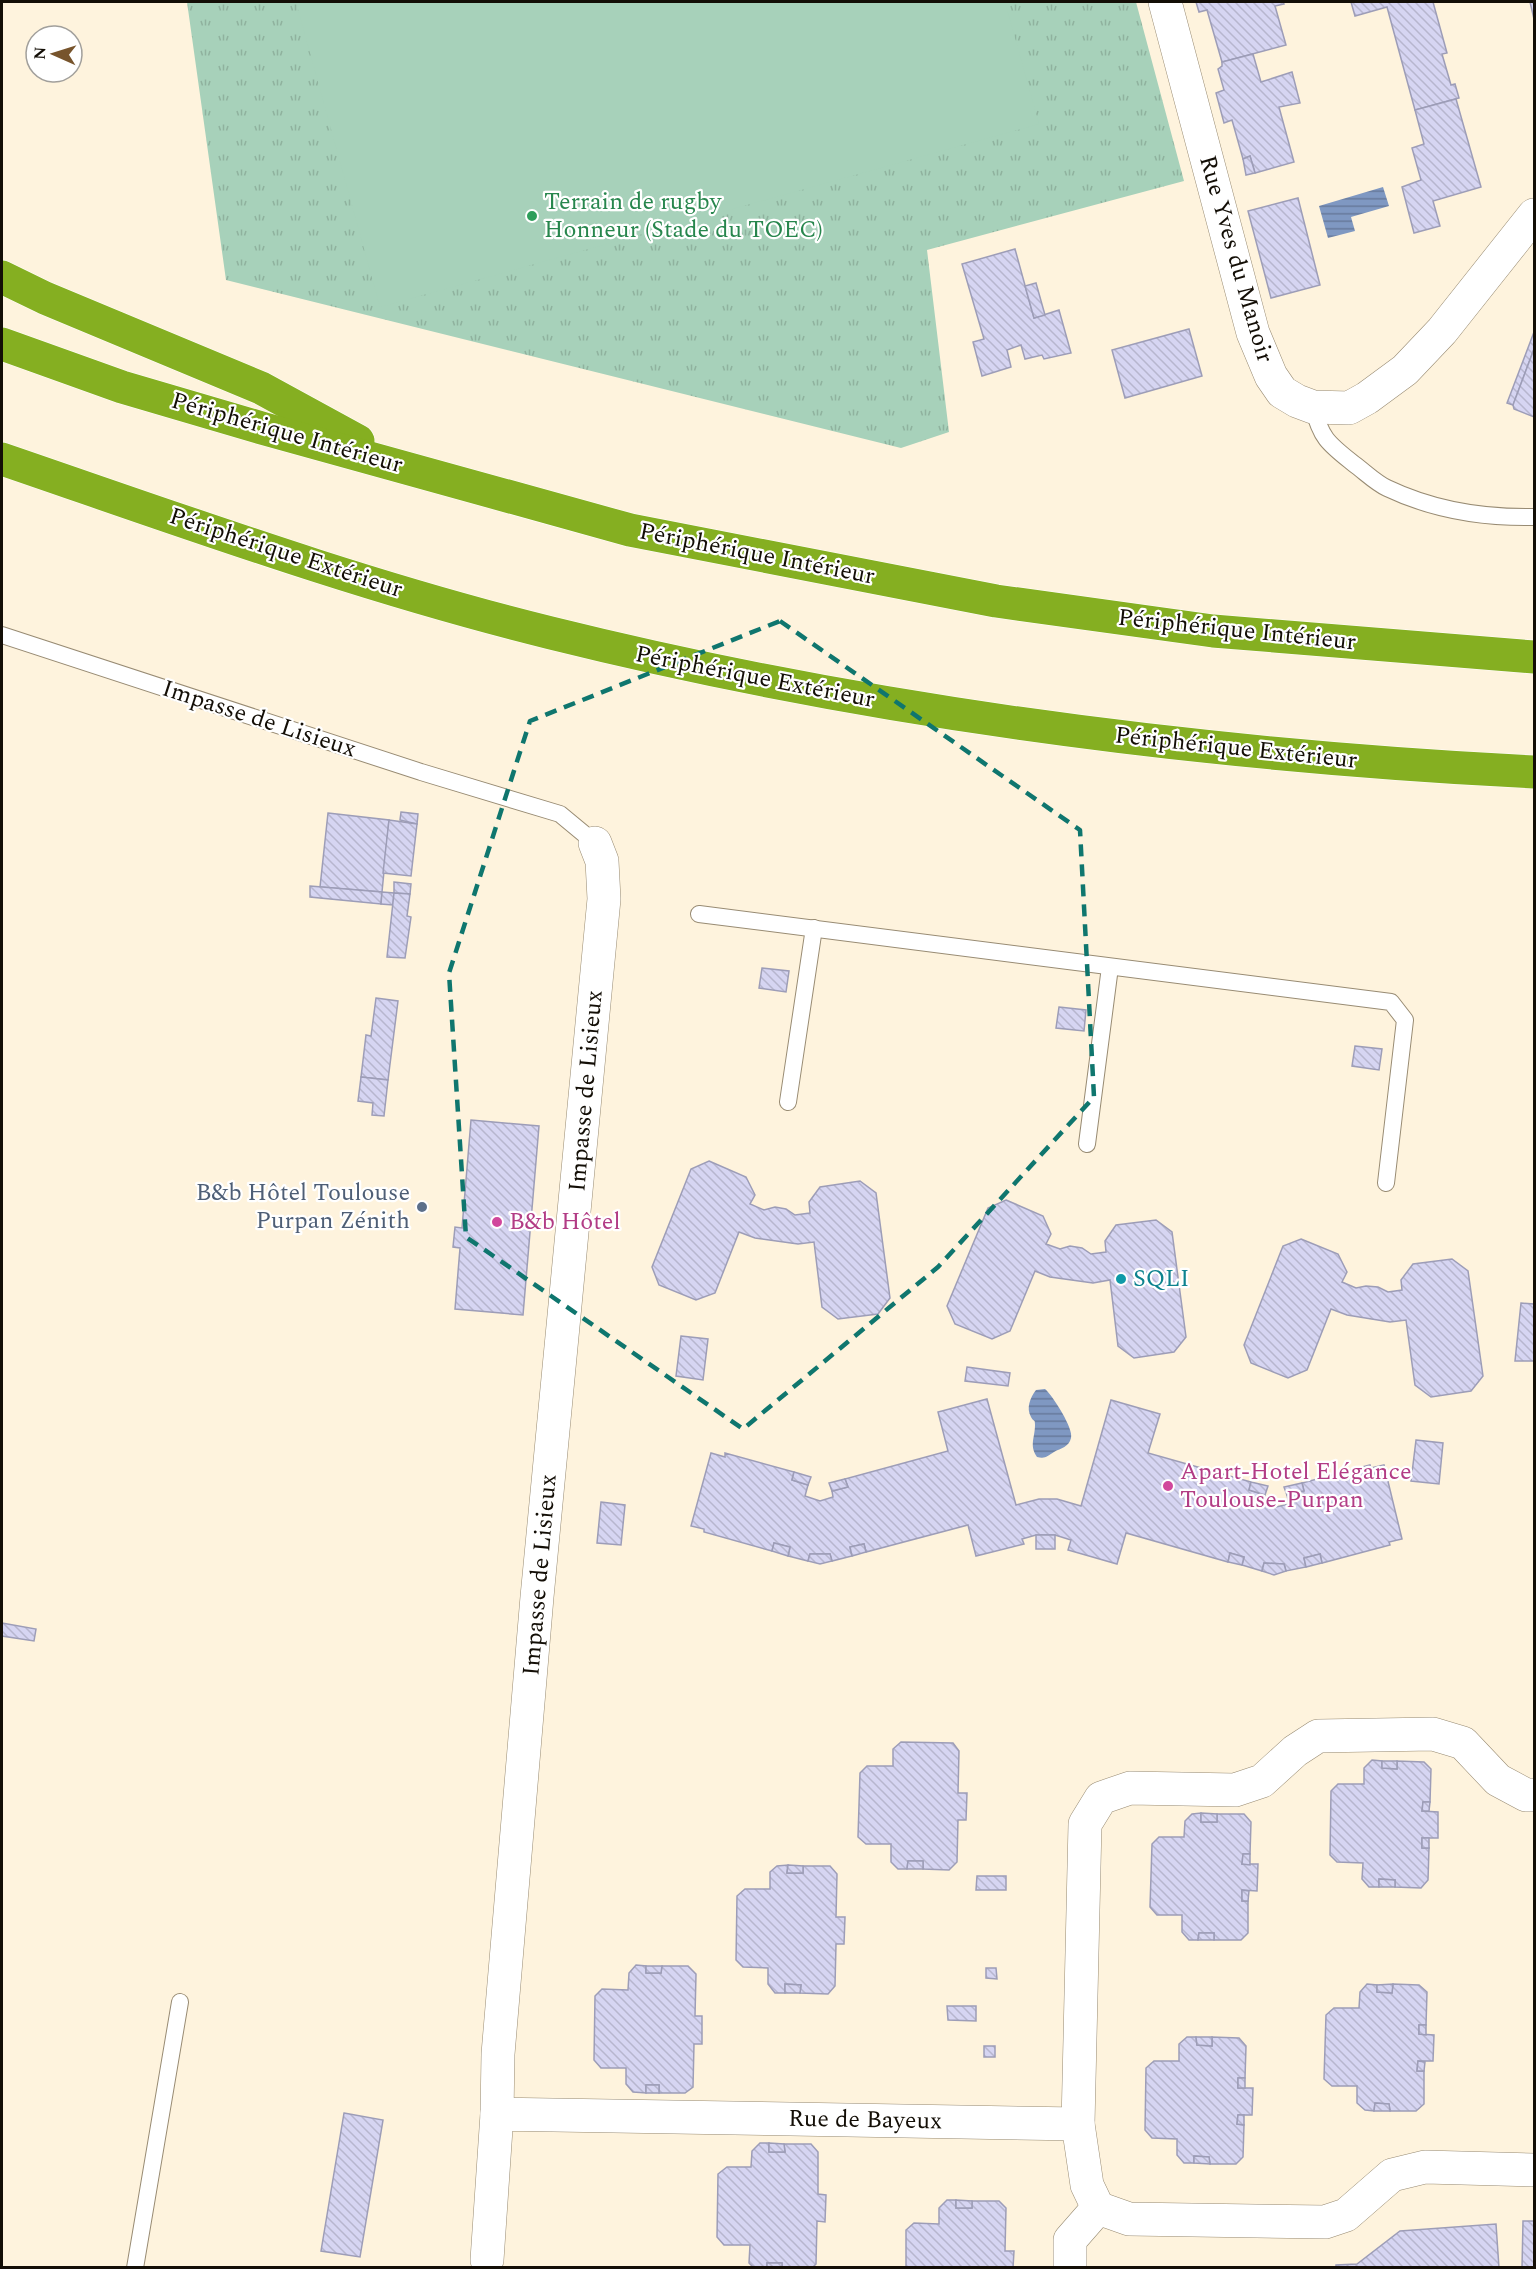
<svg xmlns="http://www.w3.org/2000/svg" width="1536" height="2269" font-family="Spectral,serif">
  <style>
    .park { fill: url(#park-tufts) }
    .pitch { fill: #a7d1ba }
    .water { fill: url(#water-rules) }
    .building { fill: url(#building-back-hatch); stroke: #9d9db7; stroke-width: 1.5 }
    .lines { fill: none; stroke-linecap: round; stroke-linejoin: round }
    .service-casing { stroke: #988b73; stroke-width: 18 }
    .minor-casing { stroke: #988b73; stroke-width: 34 }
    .motorway-casing { stroke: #fff; stroke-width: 34 }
    .service { stroke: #fff; stroke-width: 16 }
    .minor { stroke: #fff; stroke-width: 33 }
    .motorway { stroke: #85af21; stroke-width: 33 }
    .marked { fill: none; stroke: #0f766e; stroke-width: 4.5; stroke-dasharray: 12 8; stroke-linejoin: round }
    .leisure-dot { fill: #2e9e5b; stroke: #fff; stroke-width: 2 }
    .service-dot { fill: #5c6f8a; stroke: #fff; stroke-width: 2 }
    .hotel-dot { fill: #d1479c; stroke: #fff; stroke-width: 2 }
    .culture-dot { fill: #0f9aa8; stroke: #fff; stroke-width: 2 }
    .labels { text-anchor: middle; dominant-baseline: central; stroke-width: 4.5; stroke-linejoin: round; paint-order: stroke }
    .leisure-label { font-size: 24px; fill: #27864d; stroke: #fff; text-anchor: start }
    .street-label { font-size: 24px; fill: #130e06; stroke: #fff }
    .service-label { font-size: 24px; fill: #4e5e75; stroke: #fff; text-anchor: end }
    .hotel-label { font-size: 24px; fill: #b23c85; stroke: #fff; text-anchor: start }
    .culture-label { font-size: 24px; fill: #0d838f; stroke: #fff; text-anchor: start }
  </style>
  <defs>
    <pattern id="park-tufts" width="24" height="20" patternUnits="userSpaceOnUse" patternTransform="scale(1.5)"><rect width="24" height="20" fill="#a7d1ba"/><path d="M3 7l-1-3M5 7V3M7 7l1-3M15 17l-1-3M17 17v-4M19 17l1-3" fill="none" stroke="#8fb29e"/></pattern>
    <pattern id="water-rules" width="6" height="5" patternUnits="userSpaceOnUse" patternTransform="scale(1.5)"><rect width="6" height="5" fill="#7f98c2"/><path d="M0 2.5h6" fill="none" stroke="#677a9c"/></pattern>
    <pattern id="building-back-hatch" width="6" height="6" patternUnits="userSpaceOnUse" patternTransform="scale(1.5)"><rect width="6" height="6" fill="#d6d5f2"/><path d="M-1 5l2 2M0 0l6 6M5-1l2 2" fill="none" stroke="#b7b6ce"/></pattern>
  </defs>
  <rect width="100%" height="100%" fill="#fef3dd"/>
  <path class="park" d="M187 2H1136L1184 181 927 250 949 432 901 448 226 280Z"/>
  <path class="pitch" d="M296 2H1005L1039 124 380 307Z"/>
  <g class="water">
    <path d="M1383 187 1389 206 1351 217 1355 231 1328 238 1319 206Z"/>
    <path d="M1045 1389C1053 1396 1074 1429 1071 1438 1069 1447 1061 1448 1054 1452 1047 1456 1046 1459 1037 1457 1029 1445 1035 1438 1035 1425 1035 1418 1034 1423 1031 1417 1026 1408 1030 1398 1036 1390Z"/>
  </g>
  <g class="building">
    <path d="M1196 2H1283L1284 4 1275 6 1286 45 1222 62 1207 10 1199 12Z"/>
    <path d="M1351 2H1433L1447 53 1442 54 1451 85 1455 84 1459 98 1415 110 1387 7 1355 16Z"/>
    <path d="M1530 2H1534V19Z"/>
    <path d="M1253 54 1261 82 1292 72 1300 103 1279 107 1294 162 1255 173 1250 156 1243 159 1232 120 1224 123 1216 93 1224 90 1218 69 1222 66V62Z"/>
    <path d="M1456 99 1481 187 1433 201 1440 226 1414 233 1402 187 1421 180 1412 148 1424 144 1415 110Z"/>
    <path d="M1250 156 1255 173 1246 175 1243 159Z"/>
    <path d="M1298 198 1320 285 1271 298 1248 211Z"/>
    <path d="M1015 249 1034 318 1059 310 1071 353 1044 359 1042 355 1025 359 1021 345 1007 350 1011 367 982 376 973 342 984 339 962 264Z"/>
    <path d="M1036 283 1045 315 1034 318 1025 286Z"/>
    <path d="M1189 329 1202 376 1125 398 1112 350Z"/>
    <path d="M1534 332V349L1513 405 1507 403Z"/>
    <path d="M1534 349V417L1514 409 1513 405Z"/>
    <path d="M401 812 418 814 417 824 400 820Z"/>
    <path d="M328 813 389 820 382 892 320 887Z"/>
    <path d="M389 820 417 824 411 876 383 873Z"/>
    <path d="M394 882 411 884 410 894 394 893Z"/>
    <path d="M310 886 382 892 381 904 310 897Z"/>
    <path d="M382 892 394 893 393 905 381 904Z"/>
    <path d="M394 893 410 894 407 916 411 917 405 958 387 957Z"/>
    <path d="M762 968 789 971 786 992 759 988Z"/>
    <path d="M376 998 398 1001 388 1080 361 1077 366 1035 371 1036Z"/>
    <path d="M1059 1007 1086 1010 1084 1031 1056 1028Z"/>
    <path d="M1355 1046 1382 1049 1379 1070 1352 1066Z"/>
    <path d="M361 1077 388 1080 384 1116 372 1115 373 1103 358 1101Z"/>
    <path d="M471 1120 539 1126 523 1315 455 1309 460 1248 453 1247 455 1227 462 1228Z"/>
    <path d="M709 1161 746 1177 755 1195 750 1204 764 1210 775 1207 786 1209 795 1215 810 1213 809 1202 820 1187 860 1181 876 1193 890 1298 878 1314 838 1319 822 1307 814 1242 798 1244 755 1238 739 1232 715 1293 696 1300 659 1285 652 1267 691 1169Z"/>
    <path d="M1006 1200 1043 1216 1051 1234 1046 1244 1060 1249 1070 1246 1082 1248 1091 1254 1106 1252 1105 1241 1116 1225 1156 1220 1172 1232 1186 1337 1174 1352 1134 1358 1118 1346 1110 1280 1093 1283 1050 1277 1035 1271 1010 1331 992 1339 955 1324 947 1306 988 1208Z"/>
    <path d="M1301 1239 1338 1254 1347 1272 1342 1282 1356 1288 1366 1286 1378 1287 1388 1292 1402 1290 1401 1280 1413 1264 1452 1259 1468 1271 1483 1376 1471 1391 1431 1397 1415 1385 1406 1320 1390 1322 1347 1315 1331 1309 1307 1370 1288 1378 1251 1363 1244 1345 1283 1246Z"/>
    <path d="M1521 1303 1534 1304V1361H1515Z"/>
    <path d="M681 1336 708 1339 703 1380 676 1376Z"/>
    <path d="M967 1367 1010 1373 1008 1386 965 1381Z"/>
    <path d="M987 1399 1016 1505 1039 1499H1057L1081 1506 1111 1400 1160 1414 1148 1453 1251 1482 1249 1490 1265 1495 1262 1503 1276 1507 1289 1504 1287 1495 1304 1491 1302 1483 1370 1465 1371 1468 1384 1465 1402 1539 1389 1542 1390 1545 1322 1563 1320 1554 1304 1558 1306 1567 1286 1571 1284 1564 1264 1563 1262 1571 1242 1565 1244 1557 1230 1553 1228 1562 1126 1533 1117 1564 1068 1550 1071 1540 1055 1535H1036L1022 1539 1024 1544 976 1556 968 1525 866 1552 864 1544 850 1547 852 1556 832 1561 830 1554H810L808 1561 788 1556 790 1547 774 1543 772 1551 704 1532V1529L691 1526 711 1453 725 1457V1453L794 1472 792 1480 808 1485 805 1496 820 1501 833 1497 832 1491 848 1487 845 1479 948 1451 938 1412Z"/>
    <path d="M1416 1440 1443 1443 1439 1484 1411 1481Z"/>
    <path d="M794 1472 811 1477 808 1485 792 1480Z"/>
    <path d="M845 1479 848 1487 832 1491 829 1483Z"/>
    <path d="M1251 1482 1268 1486 1265 1495 1249 1490Z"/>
    <path d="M1302 1483 1304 1491 1287 1495 1284 1487Z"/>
    <path d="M601 1502 625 1505 621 1545 597 1543Z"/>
    <rect x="1036" y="1535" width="19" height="14"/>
    <path d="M774 1543 790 1547 788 1556 772 1551Z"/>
    <path d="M864 1544 866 1552 852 1556 850 1547Z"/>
    <path d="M1230 1553 1244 1557 1242 1565 1228 1562Z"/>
    <path d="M810 1554H830L832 1561 820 1564 808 1561Z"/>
    <path d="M1320 1554 1322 1563 1306 1567 1304 1558Z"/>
    <path d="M1264 1563 1284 1564 1286 1571 1274 1575 1262 1571Z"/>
    <path d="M2 1623 36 1629 34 1641 2 1636Z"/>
    <path d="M901 1742 953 1743 959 1751 958 1793H967L966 1820H958L957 1862 949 1870 923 1869V1861H908L907 1869H898L891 1862V1844H866L858 1837 860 1773 867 1766H893V1749Z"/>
    <path d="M1372 1760 1382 1761V1768L1397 1769V1761L1424 1762 1431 1769 1430 1802H1423L1422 1811 1438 1812V1838H1422V1848H1429L1428 1880 1421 1888 1395 1887V1880L1379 1879V1887H1369L1362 1879 1363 1863 1337 1862 1330 1855 1331 1791 1338 1784H1364V1768Z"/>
    <path d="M1382 1761H1397V1769L1382 1768Z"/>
    <path d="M1423 1802H1430L1429 1811H1422Z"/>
    <path d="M1201 1813V1822H1217V1814H1244L1251 1822 1250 1854H1243L1242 1864H1258L1257 1891 1242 1890V1901H1248V1933L1241 1940H1214V1933H1199L1198 1940H1189L1182 1932V1915H1157L1150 1907 1152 1844 1159 1837H1184L1185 1821 1192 1814Z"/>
    <path d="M1201 1813 1217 1814V1822H1201Z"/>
    <rect x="1422" y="1838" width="7" height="10"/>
    <path d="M1243 1854H1250V1865L1242 1864Z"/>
    <path d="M908 1861H923V1869H907Z"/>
    <path d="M788 1865 787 1873H803V1866H830L837 1874 836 1917H845L844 1944H836L835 1986 828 1994 800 1993 801 1985 785 1984V1993H775L768 1984V1968L743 1967 736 1960 737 1896 745 1889H770V1872L777 1866Z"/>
    <path d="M788 1865 803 1866V1873H787Z"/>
    <path d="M977 1876H1006V1890H976Z"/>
    <path d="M1379 1879 1395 1880V1887H1379Z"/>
    <path d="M1242 1890 1249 1891 1248 1901H1242Z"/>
    <path d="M1199 1933H1214V1940H1198Z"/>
    <path d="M636 1965 646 1966V1973H661L662 1966H688L696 1974 695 2016H702V2044H694L693 2087 685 2093H659V2085H646V2093L633 2092 626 2084V2068H601L594 2060 595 1996 602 1989 628 1990 629 1973Z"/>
    <path d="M646 1966H662L661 1973H646Z"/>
    <path d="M986 1968H996L997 1979 986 1978Z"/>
    <path d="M785 1984 801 1985 800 1993H785Z"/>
    <path d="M1367 1984 1377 1985V1992L1392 1993 1393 1984 1419 1985 1427 1992 1426 2025H1419V2034L1434 2035 1433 2061H1418L1417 2071H1424V2104L1416 2111H1390L1389 2104 1375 2103 1374 2111 1365 2110 1357 2103V2086H1332L1324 2079 1326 2015 1334 2008H1359L1360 1992Z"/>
    <path d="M1393 1984 1392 1993 1377 1992V1985Z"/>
    <path d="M947 2006H976V2021L948 2020Z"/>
    <path d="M1419 2025H1426V2035L1419 2034Z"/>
    <path d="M1187 2037H1196L1197 2045 1212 2046V2037L1239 2038 1246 2046 1245 2078H1238V2088H1253L1252 2115H1238L1237 2124 1244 2125 1243 2157 1236 2164H1210L1209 2157 1194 2156V2163H1184L1177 2155V2139L1152 2138 1145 2130 1146 2068 1154 2061H1179V2044Z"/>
    <path d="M1196 2037H1212V2046L1197 2045Z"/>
    <rect x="984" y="2046" width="11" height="11"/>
    <path d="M1418 2061 1425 2062 1424 2071H1417Z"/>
    <rect x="1238" y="2078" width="7" height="10"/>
    <rect x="646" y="2085" width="13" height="8"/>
    <path d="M1375 2103 1389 2104 1390 2111H1374Z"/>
    <path d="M344 2113 383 2120 360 2257 321 2251Z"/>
    <path d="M1238 2115H1244V2125L1237 2124Z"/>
    <path d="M760 2143H769V2152H785L784 2144H811L818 2152V2194L826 2195 825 2222 817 2221 816 2264 812 2268H782V2263H767V2268H754L749 2263 750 2245H724L717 2237 718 2174 727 2167H751L752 2151Z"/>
    <path d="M769 2143 784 2144 785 2152H769Z"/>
    <path d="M1194 2156 1209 2157 1210 2164 1194 2163Z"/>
    <path d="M947 2200H956V2208H972V2201H999L1006 2208 1005 2251H1014L1013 2268H906V2230L914 2223 939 2224V2208Z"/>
    <path d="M956 2200 972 2201V2208H956Z"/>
    <path d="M1523 2221H1534V2268H1522Z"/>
    <path d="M1496 2224 1499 2268H1336V2265L1357 2264 1400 2231Z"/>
    <rect x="767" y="2263" width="15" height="5"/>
  </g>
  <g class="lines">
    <defs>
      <g id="service">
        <path d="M1313 407C1321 439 1329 444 1354 464 1365 472 1376 483 1387 488 1433 510 1484 518 1534 517"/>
        <path d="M2 635 421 772 560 814 595 843"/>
        <path d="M699 914 1391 1002 1405 1020 1386 1183"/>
        <path d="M788 1102 814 928"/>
        <path d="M1087 1144 1110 967"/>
        <path d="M135 2268 180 2002"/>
      </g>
      <g id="minor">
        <path d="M1165 2 1253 333 1271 376 1282 392 1297 401 1313 407 1349 408 1367 398 1405 370 1442 331 1534 215"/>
        <path d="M497 2114 498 2054 537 1597 604 899 602 861 595 843"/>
        <path d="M1078 2124 1087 2185 1098 2208 1129 2219 1325 2222 1346 2215 1392 2175 1425 2167 1534 2170"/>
        <path d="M487 2260 497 2114 1078 2124 1085 1824 1101 1798 1130 1788 1235 1790 1262 1781 1295 1751 1318 1736 1433 1734 1463 1743 1498 1780 1526 1795H1534"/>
        <path d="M1070 2268V2240L1098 2208"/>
      </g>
      <g id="motorway">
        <path d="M2 277 45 298 261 388 358 441"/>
        <path d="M2 344 122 387 265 429 630 530 996 601 1213 631 1534 657"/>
        <path d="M2 459C183 521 364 587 551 633 873 713 1203 755 1534 772"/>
      </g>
    </defs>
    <use href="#service" class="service-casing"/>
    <use href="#minor" class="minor-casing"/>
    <use href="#motorway" class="motorway-casing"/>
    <use href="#service" class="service"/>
    <use href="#minor" class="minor"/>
    <use href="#motorway" class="motorway"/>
  </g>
  <path class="marked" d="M780 621 1080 830 1094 1097 938 1267 743 1429 466 1237 449 973 530 721Z"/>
  <circle class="leisure-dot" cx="532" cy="216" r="6"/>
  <circle class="service-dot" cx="422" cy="1207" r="6"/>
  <g class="hotel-dot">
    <circle cx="497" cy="1222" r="6"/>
    <circle cx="1168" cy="1486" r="6"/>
  </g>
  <circle class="culture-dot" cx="1121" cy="1279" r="6"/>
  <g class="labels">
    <g class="leisure-label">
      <text x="544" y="202">Terrain de rugby<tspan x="544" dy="28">Honneur (Stade du TOEC)</tspan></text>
    </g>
    <g class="street-label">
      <text transform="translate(1236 259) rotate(74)">Rue Yves du Manoir</text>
      <text transform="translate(287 433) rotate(16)">Périphérique Intérieur</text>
      <text transform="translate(286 553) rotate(18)">Périphérique Extérieur</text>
      <text transform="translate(757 554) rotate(11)">Périphérique Intérieur</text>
      <text transform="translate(1237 630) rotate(6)">Périphérique Intérieur</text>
      <text transform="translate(755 677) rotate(11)">Périphérique Extérieur</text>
      <text transform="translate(259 719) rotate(18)">Impasse de Lisieux</text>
      <text transform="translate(1236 748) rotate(6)">Périphérique Extérieur</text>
      <text transform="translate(586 1091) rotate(-85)">Impasse de Lisieux</text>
      <text transform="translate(540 1575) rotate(-85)">Impasse de Lisieux</text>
      <text transform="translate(865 2120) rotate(1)">Rue de Bayeux</text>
    </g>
    <g class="service-label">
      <text x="410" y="1193">B&amp;b Hôtel Toulouse<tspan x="410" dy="28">Purpan Zénith</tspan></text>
    </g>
    <g class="hotel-label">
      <text x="509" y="1222">B&amp;b Hôtel</text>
      <text x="1180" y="1472">Apart-Hotel Elégance<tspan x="1180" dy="28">Toulouse-Purpan</tspan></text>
    </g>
    <g class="culture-label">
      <text x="1133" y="1279">SQLI</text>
    </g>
  </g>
  <rect width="1536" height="2269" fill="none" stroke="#130e06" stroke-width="6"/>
  <g transform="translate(54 54) rotate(273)"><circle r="28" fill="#ffffff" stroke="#a19f9b" stroke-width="1.5"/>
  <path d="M0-4.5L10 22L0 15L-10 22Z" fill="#77542c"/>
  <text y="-9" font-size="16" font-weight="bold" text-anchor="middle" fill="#130e06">N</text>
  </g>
</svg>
